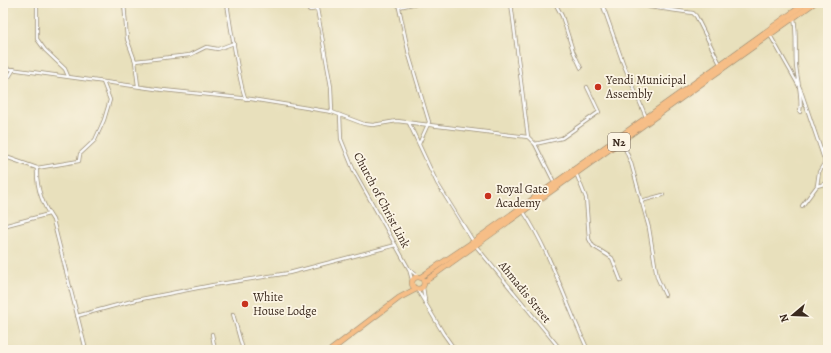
<svg xmlns="http://www.w3.org/2000/svg" width="831" height="353" font-family="Alegreya,serif">
  <style>
    .lines { fill: none; stroke-linecap: round; stroke-linejoin: round }
    .street-casing { stroke: #92856d; stroke-width: 4 }
    .highway-casing { stroke: #92856d; stroke-width: 6 }
    .street { stroke: #fff; stroke-width: 2.5 }
    .highway { stroke: #f6be87; stroke-width: 5 }
    .poi-dot { fill: #c8321e; stroke: #fcf5e5; stroke-width: 1.5 }
    .labels { text-anchor: middle; dominant-baseline: central; stroke-width: 3.5; stroke-linejoin: round; paint-order: stroke }
    .shield { fill: #fcf5e5; stroke: #75675a; stroke-width: 1 }
    .shield-label { font-size: 11px; font-weight: bold; fill: #3b2a1e }
    .poi-label { font-size: 12px; fill: #3b2a1e; stroke: #fcf5e5; text-anchor: start }
    .street-label { font-size: 12px; fill: #3b2a1e; stroke: #fcf5e5 }
  </style>
  <rect width="100%" height="100%" fill="#fcf5e5"/>
  <filter id="ink" filterUnits="userSpaceOnUse"><feTurbulence type="fractalNoise" baseFrequency=".025" numOctaves="2"/><feDisplacementMap in="SourceGraphic" scale="8" xChannelSelector="R" yChannelSelector="G"/><feConvolveMatrix kernelMatrix="1 2 1 2 8 2 1 2 1" color-interpolation-filters="sRGB"/></filter>
  <filter id="wash" filterUnits="userSpaceOnUse"><feTurbulence type="fractalNoise" baseFrequency=".012" numOctaves="4" result="noise"/><feDisplacementMap in="SourceGraphic" scale="16" xChannelSelector="R" yChannelSelector="G"/><feGaussianBlur stdDeviation="0.9" result="paint"/><feColorMatrix in="noise" values="0 0 0 0 0 0 0 0 0 0 0 0 0 0 0 0 0 1.4 0 .05"/><feComposite in="paint" operator="in"/></filter>
  <g filter="url(#wash)">
    <rect width="100%" height="100%" fill="#e8e0bc"/>
  </g>
  <g filter="url(#ink)">
    <g class="lines">
      <defs>
        <g id="street">
          <path d="M37 3V39L45 50 65 69 68 76"/>
          <path d="M124 3 127 39 135 61 138 86"/>
          <path d="M227 3C229 17 241 93 246 99"/>
          <path d="M300 3 310 10 317 9"/>
          <path d="M316 3 331 87 332 112"/>
          <path d="M398 3 409 55 429 122 419 144"/>
          <path d="M511 3 528 137"/>
          <path d="M555 3 562 16 573 51 581 68"/>
          <path d="M602 3 623 63 646 117"/>
          <path d="M399 7 417 3"/>
          <path d="M649 7 693 13 696 16 720 64"/>
          <path d="M794 18C797 34 795 49 796 65 797 80 803 97 800 112"/>
          <path d="M770 35 800 88 825 162 819 172 817 186 802 206"/>
          <path d="M135 61 190 55 206 47 218 49 234 43"/>
          <path d="M3 68 163 90 251 99 332 112 364 124 373 125 397 121 528 137 535 144 554 182"/>
          <path d="M3 81 9 77 14 69"/>
          <path d="M3 109 5 135 3 156"/>
          <path d="M340 115 341 139 354 171 409 269 412 280"/>
          <path d="M409 123 437 183 473 241"/>
          <path d="M622 141 631 163 649 228 657 277 665 295"/>
          <path d="M535 144 562 138 599 112 587 87"/>
          <path d="M3 156 37 168"/>
          <path d="M576 173 586 198 589 239 593 246 612 258 621 281"/>
          <path d="M817 186 828 183"/>
          <path d="M641 201 663 195"/>
          <path d="M523 211C551 253 566 304 588 350"/>
          <path d="M3 226 49 214"/>
          <path d="M475 245 561 350"/>
          <path d="M410 270 419 277"/>
          <path d="M423 287 425 300"/>
          <path d="M417 289 443 333 455 350"/>
          <path d="M233 314 243 350"/>
          <path d="M77 316 136 300 213 285 289 273 396 245"/>
          <path d="M212 334 215 350"/>
          <path d="M86 350 53 220C42 204 36 188 37 168L79 161 80 154 95 140 104 120 110 100 103 82"/>
        </g>
        <g id="highway">
          <circle cx="418" cy="283" r="6"/>
          <path d="M421 277 473 242 806 3"/>
          <path d="M424 282 814 3"/>
          <path d="M331 350 399 298 416 289"/>
        </g>
      </defs>
      <use href="#street" class="street-casing"/>
      <use href="#highway" class="highway-casing"/>
      <use href="#street" class="street"/>
      <use href="#highway" class="highway"/>
    </g>
  </g>
  <g class="poi-dot">
    <circle cx="598" cy="87" r="4"/>
    <circle cx="488" cy="196" r="4"/>
    <circle cx="245" cy="304" r="4"/>
  </g>
  <g class="labels">
    <rect class="shield" x="608" y="133" width="22" height="18" rx="3"/>
    <g class="shield-label">
      <text x="619" y="142">N2</text>
    </g>
    <g class="poi-label">
      <text x="606" y="80">Yendi Municipal<tspan x="606" dy="14">Assembly</tspan></text>
      <text x="496" y="189">Royal Gate<tspan x="496" dy="14">Academy</tspan></text>
      <text x="253" y="297">White<tspan x="253" dy="14">House Lodge</tspan></text>
    </g>
    <g class="street-label">
      <text transform="translate(382 200) rotate(62)">Church of Christ Link</text>
      <text transform="translate(525 292) rotate(51)">Ahmadis Street</text>
    </g>
  </g>
  <rect width="831" height="353" fill="none" stroke="#fcf5e5" stroke-width="16"/>
  <g transform="translate(793 315) rotate(251)" stroke="#fcf5e5" stroke-width="3" paint-order="stroke">
  <path d="M0-3L7 15L0 10L-7 15Z" fill="#3b2a1e"/>
  <text y="-6" font-size="11" font-weight="bold" text-anchor="middle" fill="#3b2a1e">N</text>
  </g>
</svg>
